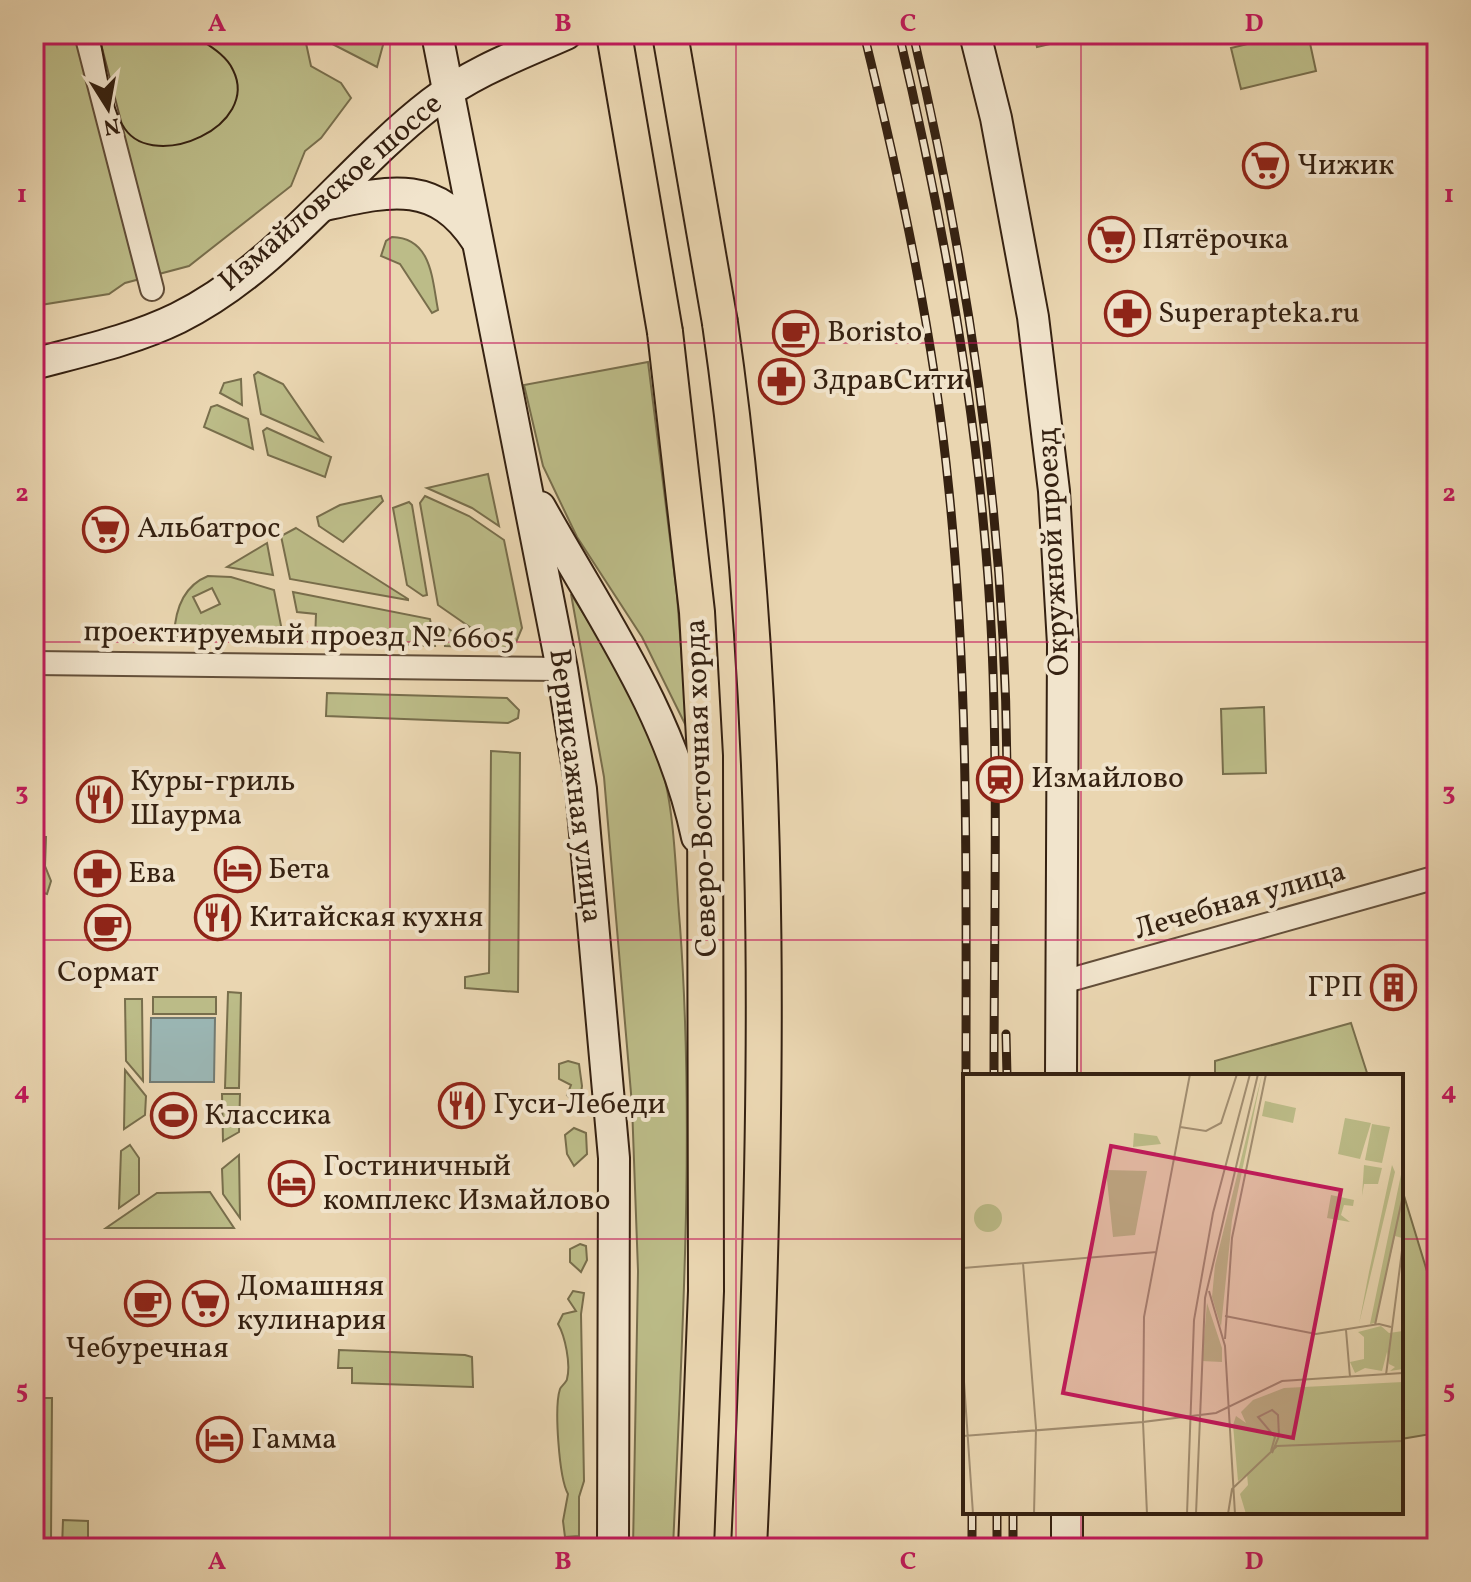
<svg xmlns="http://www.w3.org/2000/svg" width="1471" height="1582" font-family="Vollkorn,serif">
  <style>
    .green { fill: #bcbc88; stroke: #786e4c; stroke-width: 2; fill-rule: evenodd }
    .water { fill: #9bb7b5; stroke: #727b73; stroke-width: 2 }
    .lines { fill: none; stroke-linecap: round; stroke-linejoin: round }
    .street-casing { stroke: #624e39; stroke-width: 26 }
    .secondary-casing { stroke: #352111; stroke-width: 34 }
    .primary-casing { stroke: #352111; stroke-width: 38 }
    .street { stroke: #f1e4cc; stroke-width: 22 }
    .secondary { stroke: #f1e4cc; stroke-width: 30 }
    .primary { stroke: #ead6b1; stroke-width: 34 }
    .tram { stroke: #352111; stroke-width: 2 }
    .rail-casing { stroke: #352111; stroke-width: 9 }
    .rail { stroke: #f1e4cc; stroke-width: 6; stroke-dasharray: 18; stroke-linecap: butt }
    .primary-bridge-casing { stroke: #352111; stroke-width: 38; stroke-linecap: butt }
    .primary-bridge { stroke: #ead6b1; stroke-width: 34 }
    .grid { fill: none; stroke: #c2185b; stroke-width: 2; stroke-opacity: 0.55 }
    .labels { text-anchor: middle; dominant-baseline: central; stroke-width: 8; stroke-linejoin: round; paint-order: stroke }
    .poi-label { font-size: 30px; fill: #352111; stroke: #f1e4cc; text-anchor: start }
    .street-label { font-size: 30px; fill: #352111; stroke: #f1e4cc }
    .inset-road { fill: none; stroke: #a28e71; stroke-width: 2 }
    .view { fill: #c2185b; fill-opacity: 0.15; stroke: #c2185b; stroke-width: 4 }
    .inset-edge { fill: none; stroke: #352111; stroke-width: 4 }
    .neatline { fill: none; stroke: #c2185b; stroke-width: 3 }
    .grid-label { font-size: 26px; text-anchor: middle; font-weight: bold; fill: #c2185b }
  </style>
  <rect width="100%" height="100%" fill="#ead6b1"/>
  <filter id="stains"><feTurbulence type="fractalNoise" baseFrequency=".0025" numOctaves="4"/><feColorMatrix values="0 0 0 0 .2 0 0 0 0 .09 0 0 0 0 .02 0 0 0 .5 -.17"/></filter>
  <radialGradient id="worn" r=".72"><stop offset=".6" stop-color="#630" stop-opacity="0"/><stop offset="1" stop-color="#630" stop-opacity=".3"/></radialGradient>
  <g class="green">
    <path d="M34 34H304L311 66 341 83 351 98 321 138 305 151 291 186 189 266 125 283 109 294 34 306Z"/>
    <path d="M313 34H386L377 67Z"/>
    <path d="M1034 34H1069L1071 39 1037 47Z"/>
    <path d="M1288 34H1308L1316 71 1241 89 1231 48Z"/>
    <path d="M392 237C432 238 432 279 438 310L432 313 400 264 381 256 386 241Z"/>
    <path d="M648 362 677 595 687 728 642 637 577 537 543 466 524 385Z"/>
    <path d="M258 372 283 384 322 441 261 414 254 375Z"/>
    <path d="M241 379 242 405 220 393 224 383Z"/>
    <path d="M217 405 248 419 253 449 204 427 211 407Z"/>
    <path d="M267 428 331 457 325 477 268 455 263 431Z"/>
    <path d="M488 474 499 526 472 508 427 488Z"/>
    <path d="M381 496 383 501 343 542 319 526 317 517 340 505Z"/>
    <path d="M425 496 469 516 504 540 522 628 514 647 500 648 438 605 420 503Z"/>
    <path d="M409 502 412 505 427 595 423 596 407 585 393 508Z"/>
    <path d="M296 528 408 599V600L290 579 281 536Z"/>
    <path d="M267 543 273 575 227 567Z"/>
    <path d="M208 576 231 577 274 590 284 641 174 636C175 611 183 586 208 576ZM212 588 220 604 201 613 193 597Z"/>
    <path d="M293 592 430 619 435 646 315 642 316 614 297 612Z"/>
    <path d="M571 594C607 650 642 706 662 770 675 810 676 883 680 926 695 1132 682 1342 673 1548H633L638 1271 632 1105 604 777Z"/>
    <path d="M444 626 471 643V647L445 646Z"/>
    <path d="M327 693 507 698 519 710 518 718 508 723 326 716Z"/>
    <path d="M1264 707 1266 773 1223 774 1221 709Z"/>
    <path d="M491 751 520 753 518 992 465 988V977L489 973Z"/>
    <path d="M34 837H46L45 866 51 881 47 894 34 890Z"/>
    <path d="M228 992 241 993 239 1088H225Z"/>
    <rect x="153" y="997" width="63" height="17"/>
    <path d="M125 999H142L143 1081 126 1061Z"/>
    <path d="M1351 1023 1368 1076H1215V1061Z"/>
    <path d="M568 1061 579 1064 582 1086 579 1108 567 1095 571 1085 559 1079V1064Z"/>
    <path d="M125 1070 146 1096 145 1115 124 1129Z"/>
    <path d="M222 1094H240L239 1132 223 1141Z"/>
    <path d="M574 1128 586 1133 587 1154 574 1166 567 1154 565 1135Z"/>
    <path d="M130 1145 139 1158V1194L119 1208 121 1151Z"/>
    <path d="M239 1155 240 1218 223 1194 222 1169Z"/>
    <path d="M1401 1186 1437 1304V1433L1401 1439Z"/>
    <path d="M210 1192 234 1228H106L157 1193Z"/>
    <path d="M580 1244 586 1246 587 1260 581 1272 570 1262V1249Z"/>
    <path d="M573 1291 584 1293 581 1314 584 1481 579 1497V1536L565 1537 563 1521 568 1494C559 1478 554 1407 560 1389 561 1386 567 1382 567 1379 571 1364 565 1336 558 1324L563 1314 576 1311 568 1299Z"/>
    <path d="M339 1350 465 1355 472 1357 473 1387 352 1383V1368H338Z"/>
    <path d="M34 1398H52L51 1542H34Z"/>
    <path d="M63 1520 88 1521V1548H62Z"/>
  </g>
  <path class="water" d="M151 1018H215L214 1082H150Z"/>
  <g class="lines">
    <defs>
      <g id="street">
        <path d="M86 34 152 289"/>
        <path d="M34 663 562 669"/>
        <path d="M1059 983 1437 877"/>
      </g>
      <g id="secondary">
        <path d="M437 34 562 669 581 789 614 1158 613 1548"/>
        <path d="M975 34 996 118 1033 317 1054 491 1063 644 1061 1076"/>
        <path d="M325 205C388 191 436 178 477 241"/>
        <path d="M34 364C82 351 133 340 178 318 279 268 345 170 432 103 472 72 521 54 566 34"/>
        <path d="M540 507C600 615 671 713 697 837"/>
        <path d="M1067 1512V1548"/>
      </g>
      <g id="primary">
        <path d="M720 323C778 727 768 1141 749 1548"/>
        <path d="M665 332 697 612 705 756 706 1291 696 1548"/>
      </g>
    </defs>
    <use href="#street" class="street-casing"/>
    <use href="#secondary" class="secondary-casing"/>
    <use href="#primary" class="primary-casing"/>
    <use href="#street" class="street"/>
    <use href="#secondary" class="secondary"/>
    <use href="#primary" class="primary"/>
    <path class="tram" d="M99 34C105 60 110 108 125 129 155 172 261 126 233 70 226 54 206 44 192 34"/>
    <defs>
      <g id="rail">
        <path d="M864 34C901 184 934 337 949 491 969 685 966 881 966 1076"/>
        <path d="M899 34C946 232 983 442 992 645 998 789 994 932 994 1076"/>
        <path d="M913 34C971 280 1007 533 1007 786"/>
        <path d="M1006 1034 1007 1076"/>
        <path d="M972 1512V1548"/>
        <path d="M997 1512V1548"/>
        <path d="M1013 1512V1548"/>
      </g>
    </defs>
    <use href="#rail" class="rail-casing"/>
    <use href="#rail" class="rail"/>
    <defs>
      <g id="primary-bridge">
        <path d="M614 34 665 332"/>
        <path d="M670 34 720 323"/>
      </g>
    </defs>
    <use href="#primary-bridge" class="primary-bridge-casing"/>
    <use href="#primary-bridge" class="primary-bridge"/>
  </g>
  <path class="grid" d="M390 34V1548M736 34V1548M1081 34V1076M34 343H1437M34 642H1437M34 940H1437M34 1239H965M1401 1239H1437M1081 1512V1548"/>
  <defs>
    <symbol id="supermarket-ring" viewBox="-11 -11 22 22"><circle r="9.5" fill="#f1e4cc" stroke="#8f2418" stroke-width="1.5"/><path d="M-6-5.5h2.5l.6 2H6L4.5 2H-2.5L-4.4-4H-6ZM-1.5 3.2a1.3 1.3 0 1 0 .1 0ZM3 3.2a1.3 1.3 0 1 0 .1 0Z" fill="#8f2418"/></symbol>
    <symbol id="pharmacy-ring" viewBox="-11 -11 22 22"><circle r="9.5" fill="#f1e4cc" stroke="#8f2418" stroke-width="1.5"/><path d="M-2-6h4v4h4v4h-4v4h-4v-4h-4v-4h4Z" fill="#8f2418"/></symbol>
    <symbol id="cafe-ring" viewBox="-11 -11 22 22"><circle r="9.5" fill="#f1e4cc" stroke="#8f2418" stroke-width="1.5"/><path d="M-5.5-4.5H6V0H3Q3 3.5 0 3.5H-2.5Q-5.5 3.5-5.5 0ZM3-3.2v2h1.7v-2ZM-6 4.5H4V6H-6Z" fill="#8f2418"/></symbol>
    <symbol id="station-ring" viewBox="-11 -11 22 22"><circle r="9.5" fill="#f1e4cc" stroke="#8f2418" stroke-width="1.5"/><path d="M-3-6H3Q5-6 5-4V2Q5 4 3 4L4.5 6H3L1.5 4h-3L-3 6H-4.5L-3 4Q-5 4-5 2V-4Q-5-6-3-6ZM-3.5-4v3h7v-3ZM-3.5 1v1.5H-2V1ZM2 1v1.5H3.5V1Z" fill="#8f2418"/></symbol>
    <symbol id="restaurant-ring" viewBox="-11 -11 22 22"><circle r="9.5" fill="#f1e4cc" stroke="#8f2418" stroke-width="1.5"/><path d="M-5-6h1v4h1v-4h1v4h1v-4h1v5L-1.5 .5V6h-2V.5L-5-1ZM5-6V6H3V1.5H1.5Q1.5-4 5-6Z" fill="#8f2418"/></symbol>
    <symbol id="hotel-ring" viewBox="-11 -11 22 22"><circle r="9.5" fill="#f1e4cc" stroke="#8f2418" stroke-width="1.5"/><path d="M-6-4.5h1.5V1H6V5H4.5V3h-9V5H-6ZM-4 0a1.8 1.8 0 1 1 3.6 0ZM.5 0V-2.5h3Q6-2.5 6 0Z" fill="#8f2418"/></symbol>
    <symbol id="building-ring" viewBox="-11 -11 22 22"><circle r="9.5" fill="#f1e4cc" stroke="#8f2418" stroke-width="1.5"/><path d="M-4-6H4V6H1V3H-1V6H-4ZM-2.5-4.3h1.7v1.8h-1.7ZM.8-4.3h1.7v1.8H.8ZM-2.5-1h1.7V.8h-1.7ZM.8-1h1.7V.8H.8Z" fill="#8f2418"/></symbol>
    <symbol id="stadium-ring" viewBox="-11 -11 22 22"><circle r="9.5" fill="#f1e4cc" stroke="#8f2418" stroke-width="1.5"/><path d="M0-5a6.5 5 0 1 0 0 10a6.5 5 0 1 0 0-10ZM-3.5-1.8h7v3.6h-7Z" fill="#8f2418"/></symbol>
  </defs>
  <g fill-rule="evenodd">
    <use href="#supermarket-ring" x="1240" y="140" width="51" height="51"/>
    <use href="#supermarket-ring" x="1086" y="214" width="51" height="51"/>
    <use href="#pharmacy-ring" x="1102" y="288" width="51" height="51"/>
    <use href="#cafe-ring" x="770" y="308" width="51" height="51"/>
    <use href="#pharmacy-ring" x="756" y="356" width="51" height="51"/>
    <use href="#supermarket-ring" x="80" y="504" width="51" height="51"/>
    <use href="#station-ring" x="974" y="754" width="51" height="51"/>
    <use href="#restaurant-ring" x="74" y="774" width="51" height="51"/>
    <use href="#hotel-ring" x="212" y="844" width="51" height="51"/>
    <use href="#pharmacy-ring" x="72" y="848" width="51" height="51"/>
    <use href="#restaurant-ring" x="192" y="892" width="51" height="51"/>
    <use href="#cafe-ring" x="82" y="902" width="51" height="51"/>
    <use href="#building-ring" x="1368" y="962" width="51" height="51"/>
    <use href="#restaurant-ring" x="436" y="1080" width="51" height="51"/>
    <use href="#stadium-ring" x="148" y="1090" width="51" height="51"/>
    <use href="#hotel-ring" x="266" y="1158" width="51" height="51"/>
    <use href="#cafe-ring" x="122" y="1278" width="51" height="51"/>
    <use href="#supermarket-ring" x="180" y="1278" width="51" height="51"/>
    <use href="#hotel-ring" x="194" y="1414" width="51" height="51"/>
  </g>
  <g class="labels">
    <g class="poi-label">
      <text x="1297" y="166">Чижик</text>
      <text x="1142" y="240">Пятёрочка</text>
      <text x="1158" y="314">Superapteka.ru</text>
      <text x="827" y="333">Boristo</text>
      <text x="812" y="381">ЗдравСити</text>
      <text x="137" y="529">Альбатрос</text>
      <text x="1031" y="779">Измайлово</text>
      <text x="130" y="782">Куры-гриль<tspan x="130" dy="34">Шаурма</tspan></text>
      <text x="268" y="870">Бета</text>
      <text x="128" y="874">Ева</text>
      <text x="249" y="918">Китайская кухня</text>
      <text x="108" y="973" text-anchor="middle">Сормат</text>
      <text x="1363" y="988" text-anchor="end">ГРП</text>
      <text x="493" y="1105">Гуси-Лебеди</text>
      <text x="204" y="1116">Классика</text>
      <text x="323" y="1167">Гостиничный<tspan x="323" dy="34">комплекс Измайлово</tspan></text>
      <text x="237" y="1287">Домашняя<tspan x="237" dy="34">кулинария</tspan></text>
      <text x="147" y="1349" text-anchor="middle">Чебуречная</text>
      <text x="251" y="1440">Гамма</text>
    </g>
    <g class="street-label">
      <text transform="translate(331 193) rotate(-41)">Измайловское шоссе</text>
      <text transform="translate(1054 552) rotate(-93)">Окружной проезд</text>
      <text transform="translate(299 636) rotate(1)">проектируемый проезд № 6605</text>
      <text transform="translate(575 786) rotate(83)">Вернисажная улица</text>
      <text transform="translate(702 788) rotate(-92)">Северо-Восточная хорда</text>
      <text transform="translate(1240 901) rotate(-16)">Лечебная улица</text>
    </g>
  </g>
  <g transform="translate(963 1074)">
    <rect width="440" height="440" fill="#ead6b1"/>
    <path d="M299 0 269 146 258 253 249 223 252 191ZM302 27 333 34 330 49 299 42ZM382 44 408 49 397 85 375 80ZM409 50 427 53 419 89 402 86ZM171 59 194 62 198 70 170 73ZM401 91 419 94 415 110H401L399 122ZM429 91 432 98 396 250 406 198ZM440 91 439 164 432 162 412 249 407 250ZM143 96 184 97 172 161 150 163ZM368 121 391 126 390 132 381 131 378 141 387 148 364 144ZM11 144a14 14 0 1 1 28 0a14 14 0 1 1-28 0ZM244 229 259 274V288L239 287ZM418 252 426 259 440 257V295L427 297 432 293 426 290 424 278 419 297 402 294 392 299 387 288 401 285V263L395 258ZM440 308V440H283L277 420 285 411 284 400 275 407 270 351 273 342 283 349 278 338 290 326 321 314Z" fill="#bcbc88"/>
    <path class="inset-road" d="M217 53 243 57 258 49 274 0M60 189 73 354 71 440M0 194 194 178M246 217 262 272 272 440M262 242 353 260 416 250 428 253M412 251 440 121M383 256 387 303M262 265 269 164 303 0M0 293 10 440M423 301 440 169M0 362 180 348 181 243 227 0M308 377 312 363 295 343 309 336 315 341 316 362 309 379M184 440 180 348 253 339 319 307 440 299M224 440 231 246 250 139 287 0M233 440 242 224 295 0M265 440 269 415 314 372 440 367"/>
    <path class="view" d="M148 72 378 116 330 364 100 319Z"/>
    <rect width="440" height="440" class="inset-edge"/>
  </g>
  <rect width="1471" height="1582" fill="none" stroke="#ead6b1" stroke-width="88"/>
  <g transform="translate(108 108) rotate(169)" stroke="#f1e4cc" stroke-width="6" paint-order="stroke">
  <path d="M0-6L14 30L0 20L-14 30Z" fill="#352111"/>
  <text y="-12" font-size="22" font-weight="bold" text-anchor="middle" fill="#352111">N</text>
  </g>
  <rect x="44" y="44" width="1383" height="1494" class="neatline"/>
  <g class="grid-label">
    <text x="217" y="31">A</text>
    <text x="563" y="31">B</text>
    <text x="908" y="31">C</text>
    <text x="1254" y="31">D</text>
    <text x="22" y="202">1</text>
    <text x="1449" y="202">1</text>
    <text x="22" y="501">2</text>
    <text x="1449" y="501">2</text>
    <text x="22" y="800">3</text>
    <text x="1449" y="800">3</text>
    <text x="22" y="1099">4</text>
    <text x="1449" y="1099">4</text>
    <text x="22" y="1398">5</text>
    <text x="1449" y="1398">5</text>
    <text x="217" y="1569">A</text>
    <text x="563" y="1569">B</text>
    <text x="908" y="1569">C</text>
    <text x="1254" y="1569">D</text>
  </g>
  <rect width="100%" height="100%" filter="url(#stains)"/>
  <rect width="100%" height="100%" fill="url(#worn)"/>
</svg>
